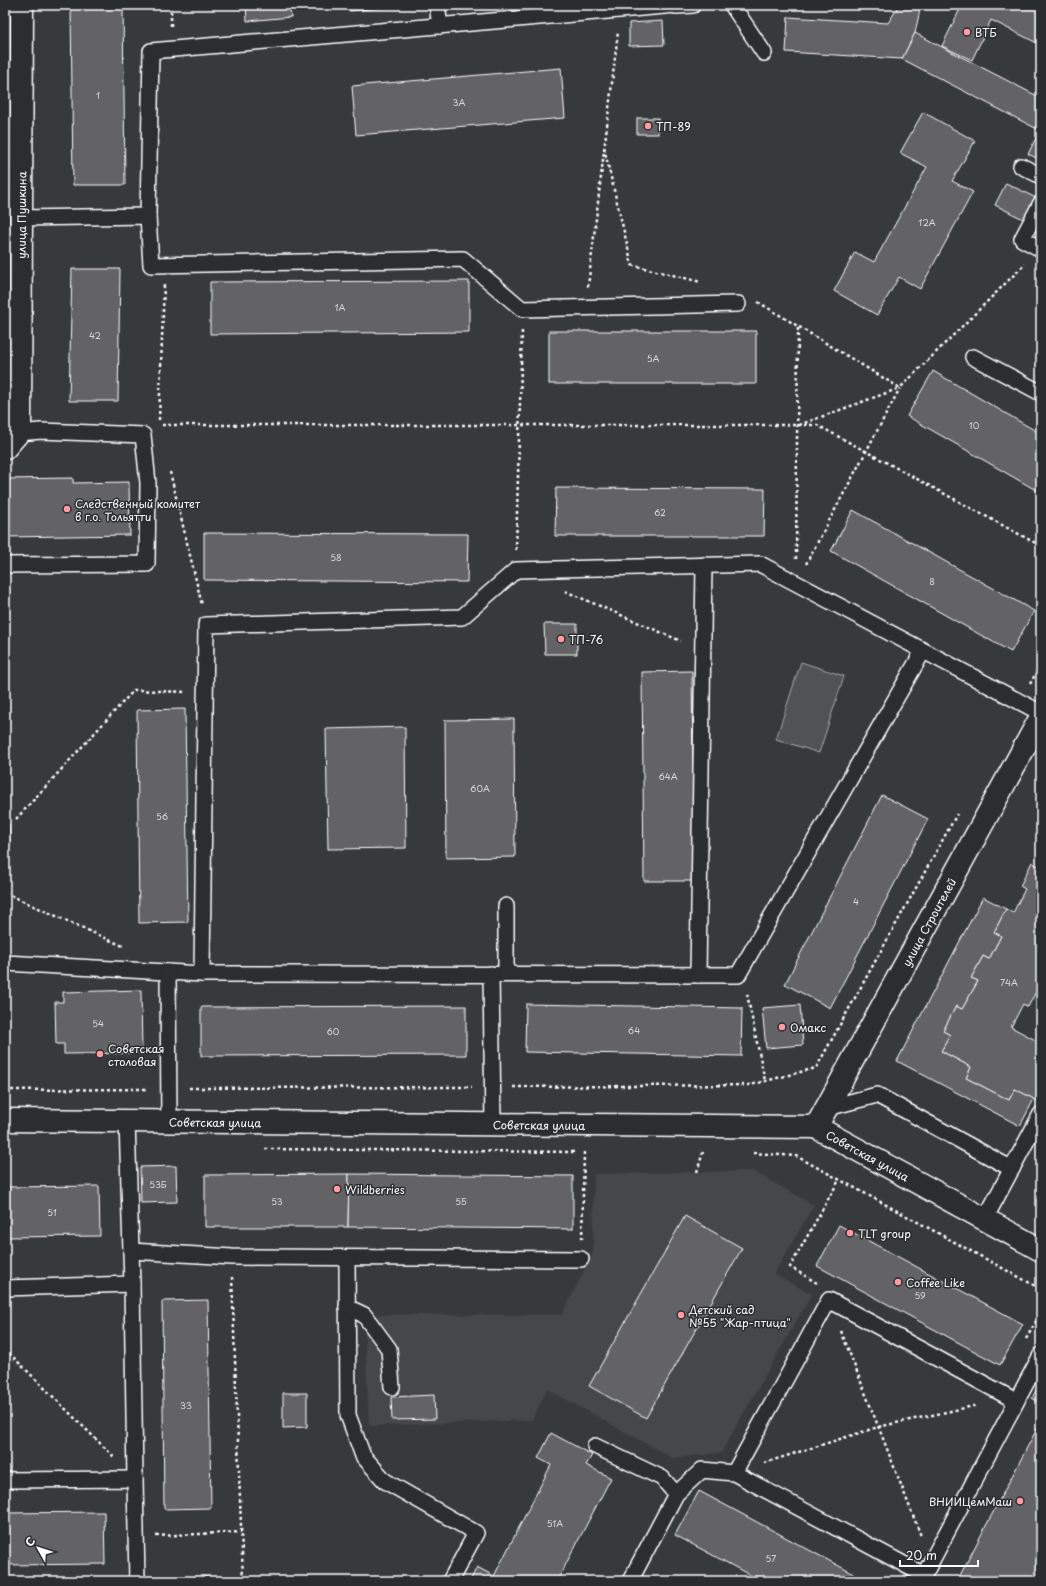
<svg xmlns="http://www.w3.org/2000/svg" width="1046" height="1586" font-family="'Playpen Sans',sans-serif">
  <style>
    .built { fill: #444748 }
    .green { fill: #505354; stroke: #a8a9aa }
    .building { fill: #636465; stroke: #fff }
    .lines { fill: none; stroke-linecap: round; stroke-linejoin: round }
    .lane-casing { stroke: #fff; stroke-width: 18 }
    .street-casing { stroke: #fff; stroke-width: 25 }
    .secondary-casing { stroke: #fff; stroke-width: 25 }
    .path { stroke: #fff; stroke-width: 2.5; stroke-dasharray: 3 3; stroke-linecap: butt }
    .lane { stroke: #2a2d2e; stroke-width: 15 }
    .street { stroke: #2a2d2e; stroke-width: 22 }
    .secondary { stroke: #2a2d2e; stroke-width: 22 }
    .poi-dot { fill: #ff9aa2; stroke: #2a2d2e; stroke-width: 1.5 }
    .labels { text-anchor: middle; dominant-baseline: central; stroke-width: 3; stroke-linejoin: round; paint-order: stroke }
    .number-label { font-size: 9px; fill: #d8d8d8 }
    .poi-label { font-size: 11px; fill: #fff; stroke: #2a2d2e; text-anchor: start }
    .street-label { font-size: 11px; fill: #fff; stroke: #2a2d2e }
  </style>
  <rect width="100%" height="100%" fill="#373a3b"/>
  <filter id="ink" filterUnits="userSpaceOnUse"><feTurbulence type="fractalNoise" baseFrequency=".025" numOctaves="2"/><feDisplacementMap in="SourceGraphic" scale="8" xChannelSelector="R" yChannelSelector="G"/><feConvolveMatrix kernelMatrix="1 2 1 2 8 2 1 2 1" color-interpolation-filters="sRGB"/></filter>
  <g filter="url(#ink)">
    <path class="built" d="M753 1171 814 1205 774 1274 812 1294 721 1453 672 1458 547 1389 532 1420 369 1426 364 1315H562L593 1253 594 1174Z"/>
    <path class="green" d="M801 662 844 676 819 753 776 739Z"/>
    <g class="building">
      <path d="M71 5H123L125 185H73Z"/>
      <path d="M246 5H346L290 10 291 17 247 21Z"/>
      <path d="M349 5H401V6L350 11Z"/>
      <path d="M897 5H921L915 33 902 59 786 52 788 17 888 23 897 9Z"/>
      <path d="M962 5H1041V45L991 20 972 60 942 46Z"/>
      <path d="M663 21 664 45 629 46V23Z"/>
      <path d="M915 33 1041 98V131L902 59Z"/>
      <path d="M561 68 565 118 356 135 352 86Z"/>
      <path d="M923 112 975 141 952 181 973 192 920 289 899 277 877 315 834 291 855 252 874 262 927 167 900 153Z"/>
      <rect x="637" y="118" width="21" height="16"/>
      <path d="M1040 130 1041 131V160L1028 154Z"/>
      <path d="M1006 183 1038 199 1027 221 995 205Z"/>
      <path d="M72 269H120L118 401H69Z"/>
      <path d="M469 281V332L210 334V282Z"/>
      <rect x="549" y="331" width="207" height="53"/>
      <path d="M933 371 1041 434V493L907 416Z"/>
      <path d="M73 478V483L129 482 130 535 5 537V479Z"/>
      <path d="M556 488 765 489 764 536H555Z"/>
      <path d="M853 510 1034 611 1011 652 831 551Z"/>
      <path d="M204 533 468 534 467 582 204 580Z"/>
      <path d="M544 624H577V654H545Z"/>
      <path d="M692 671 694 881H644L642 672Z"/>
      <path d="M185 709 188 922 139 923 137 710Z"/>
      <path d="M514 719 515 857 446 858 445 720Z"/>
      <path d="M405 727 406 848 328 849 326 729Z"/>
      <path d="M882 795 928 819 830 1008 785 984Z"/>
      <path d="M9 824 10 846H5V825Z"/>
      <path d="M1041 859V982L1028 1007 1023 1004 1011 1027 1041 1043V1103L1015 1089 1009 1100 966 1078 971 1067 941 1051 950 1035 943 1031 956 1006 962 1009 978 981 971 978 983 956 989 959 1001 936 994 932 1006 909 1013 913 1025 889 1020 886 1032 862 1038 866Z"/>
      <path d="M983 897 1006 909 994 932 1001 936 989 959 983 956 971 978 978 981 962 1009 956 1006 943 1031 950 1035 941 1051 971 1067 966 1078 1009 1100 1015 1089 1034 1099 1020 1126 897 1061Z"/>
      <path d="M141 990 142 1053 64 1054V1044H56L55 1002H63V992Z"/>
      <path d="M526 1004 742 1008 741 1056 525 1052Z"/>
      <path d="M800 1005 803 1045 766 1048 762 1008Z"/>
      <path d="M466 1006V1055L201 1056V1007Z"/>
      <path d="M176 1166 177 1202 141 1203 140 1167Z"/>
      <path d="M349 1174 348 1227H205V1175Z"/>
      <path d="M349 1174 573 1176V1229L348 1227Z"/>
      <path d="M99 1186 100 1236 5 1237V1187Z"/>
      <path d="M685 1216 742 1248 646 1418 589 1386Z"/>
      <path d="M839 1225 1023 1324 1000 1365 817 1266Z"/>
      <path d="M208 1300 211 1508 164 1509 162 1301Z"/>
      <path d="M1041 1381V1403L1032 1398Z"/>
      <path d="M283 1393H307V1427L283 1428Z"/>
      <path d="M434 1395 435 1419 392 1420 391 1397Z"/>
      <path d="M1041 1421V1581H957Z"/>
      <path d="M551 1433 592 1455 586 1465 611 1478 557 1581H470L477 1567 494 1576 551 1465 538 1458Z"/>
      <path d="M699 1491 867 1581H761L675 1535Z"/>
      <path d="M104 1512 105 1564 5 1565V1513Z"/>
      <rect x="165" y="1577" width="43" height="4"/>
    </g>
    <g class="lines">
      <defs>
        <g id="lane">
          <path d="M437 5 440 26"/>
          <path d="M732 5 764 53"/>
          <path d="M676 6 693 5"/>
          <path d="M1021 166 1041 176"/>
          <path d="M1041 203 1022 239 1041 249"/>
          <path d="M148 216 151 51 676 5"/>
          <path d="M21 218 148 216 151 265 463 259 522 309 738 304"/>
          <path d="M973 357 1041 393"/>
          <path d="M5 565 147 564 148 483 143 435 41 431 18 433"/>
          <path d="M923 651 738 975 202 974 206 625 462 617 516 570 760 564 1041 713"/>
          <path d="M5 963 202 974"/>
          <path d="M168 972 169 1121"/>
          <path d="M491 974 493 1124"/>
          <path d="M506 974V906"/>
          <path d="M698 975 704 565"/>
          <path d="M827 1108 877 1095 1012 1169"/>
          <path d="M127 1121 131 1251 232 1257 581 1259"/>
          <path d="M985 1219 1041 1114"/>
          <path d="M347 1258 348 1415 363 1456 385 1481 476 1533 450 1581"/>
          <path d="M132 1284 135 1479"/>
          <path d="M5 1288 132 1284 131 1251"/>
          <path d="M347 1307 364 1315 389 1349 392 1387"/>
          <path d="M595 1446 662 1478 676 1494"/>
          <path d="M734 1473 829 1300 1016 1401"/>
          <path d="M5 1480 135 1479 137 1581"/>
          <path d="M630 1581 676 1494 702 1470 734 1473 924 1575"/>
          <path d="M921 1581 1041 1355"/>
        </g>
        <g id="street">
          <path id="s1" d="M5 448 18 433 20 425 22 5"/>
          <path id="s2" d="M816 1127 1041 717"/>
        </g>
        <g id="secondary">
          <path id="s3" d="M5 1120 816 1127 1041 1250"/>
        </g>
      </defs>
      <use href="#lane" class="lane-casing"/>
      <use href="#street" class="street-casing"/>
      <use href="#secondary" class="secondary-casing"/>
      <g class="path">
        <path d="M171 5V29"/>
        <path d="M604 148 632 265 701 282"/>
        <path d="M588 287 618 32"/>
        <path d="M758 302 900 388 1025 264"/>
        <path d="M159 420 164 285"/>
        <path d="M162 425H817L1041 546"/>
        <path d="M799 425 900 388"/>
        <path d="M170 472 202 605"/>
        <path d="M516 550 522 329"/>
        <path d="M796 559 798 326"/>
        <path d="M806 564 900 388"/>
        <path d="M565 591 681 641"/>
        <path d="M1030 684 1041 664"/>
        <path d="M16 819 134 690 185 692"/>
        <path d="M5 893 125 947"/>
        <path d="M747 994 765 1081"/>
        <path d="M513 1087 750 1085 816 1068 957 814"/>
        <path d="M189 1088 472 1087"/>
        <path d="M5 1090 148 1089"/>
        <path d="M265 1149 574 1152"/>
        <path d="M753 1153 796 1156 1041 1289"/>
        <path d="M697 1172 703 1152"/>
        <path d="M582 1239 584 1152"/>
        <path d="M232 1277 243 1581"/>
        <path d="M817 1283 790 1267 839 1180"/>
        <path d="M841 1331 921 1536"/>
        <path d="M1026 1339 1041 1313"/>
        <path d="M5 1349 114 1457"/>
        <path d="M764 1463 878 1427 978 1405"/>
        <path d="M156 1536 241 1532"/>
      </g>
      <use href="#lane" class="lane"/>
      <use href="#street" class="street"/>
      <use href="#secondary" class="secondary"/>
    </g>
  </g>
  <g class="poi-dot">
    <circle cx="967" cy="32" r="4"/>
    <circle cx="648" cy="126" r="4"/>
    <circle cx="67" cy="509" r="4"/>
    <circle cx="561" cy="639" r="4"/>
    <circle cx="782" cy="1027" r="4"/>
    <circle cx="100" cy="1054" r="4"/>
    <circle cx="337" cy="1189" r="4"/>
    <circle cx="850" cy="1233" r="4"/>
    <circle cx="898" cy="1282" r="4"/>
    <circle cx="681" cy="1315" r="4"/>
    <circle cx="1020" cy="1501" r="4"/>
  </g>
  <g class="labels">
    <g class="number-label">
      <text x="98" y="95">1</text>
      <text x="459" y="102">3А</text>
      <text x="927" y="222">12А</text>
      <text x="340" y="307">1А</text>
      <text x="95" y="335">42</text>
      <text x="653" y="358">5А</text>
      <text x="974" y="425">10</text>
      <text x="660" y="512">62</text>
      <text x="336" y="557">58</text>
      <text x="932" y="581">8</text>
      <text x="668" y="776">64А</text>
      <text x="480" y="788">60А</text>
      <text x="162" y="816">56</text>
      <text x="856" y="901">4</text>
      <text x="1009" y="982">74А</text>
      <text x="98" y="1023">54</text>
      <text x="634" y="1030">64</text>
      <text x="333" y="1031">60</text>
      <text x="158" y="1184">53Б</text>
      <text x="277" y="1201">53</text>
      <text x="461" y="1201">55</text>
      <text x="52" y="1212">51</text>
      <text x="920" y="1295">59</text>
      <text x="186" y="1405">33</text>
      <text x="555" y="1523">51А</text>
      <text x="771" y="1558">57</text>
    </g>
    <g class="poi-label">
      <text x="975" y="32">ВТБ</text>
      <text x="656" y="126">ТП-89</text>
      <text x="75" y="503">Следственный комитет<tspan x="75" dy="13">в г.о. Тольятти</tspan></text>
      <text x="569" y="639">ТП-76</text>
      <text x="790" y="1027">Омакс</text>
      <text x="108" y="1048">Советская<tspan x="108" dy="13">столовая</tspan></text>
      <text x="345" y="1189">Wildberries</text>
      <text x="858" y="1233">TLT group</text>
      <text x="906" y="1282">Coffee Like</text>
      <text x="689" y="1309">Детский сад<tspan x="689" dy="13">№55 "Жар-птица"</tspan></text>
      <text x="1012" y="1501" text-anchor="end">ВНИИЦемМаш</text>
    </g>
    <g class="street-label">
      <text stroke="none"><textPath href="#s1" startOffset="238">улица Пушкина</textPath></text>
      <text stroke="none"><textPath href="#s2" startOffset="234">улица Строителей</textPath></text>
      <text stroke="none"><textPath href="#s3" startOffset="210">Советская улица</textPath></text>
      <text stroke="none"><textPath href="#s3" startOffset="534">Советская улица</textPath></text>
      <text stroke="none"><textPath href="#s3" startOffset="870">Советская улица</textPath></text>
    </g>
  </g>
  <rect width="1046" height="1586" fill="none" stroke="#2a2d2e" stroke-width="20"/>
  <rect x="10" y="10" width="1026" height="1566" fill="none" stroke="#fff" stroke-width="1.5" filter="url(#ink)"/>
  <g transform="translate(38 1548) rotate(309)" stroke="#2a2d2e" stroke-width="3" paint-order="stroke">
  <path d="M0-3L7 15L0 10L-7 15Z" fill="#ffffff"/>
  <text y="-6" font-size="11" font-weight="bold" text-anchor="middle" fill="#ffffff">С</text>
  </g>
  <path d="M900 1560v6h78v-6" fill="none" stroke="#ffffff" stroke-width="2"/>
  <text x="906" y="1560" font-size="12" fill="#ffffff" stroke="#2a2d2e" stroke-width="3" paint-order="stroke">20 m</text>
</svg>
